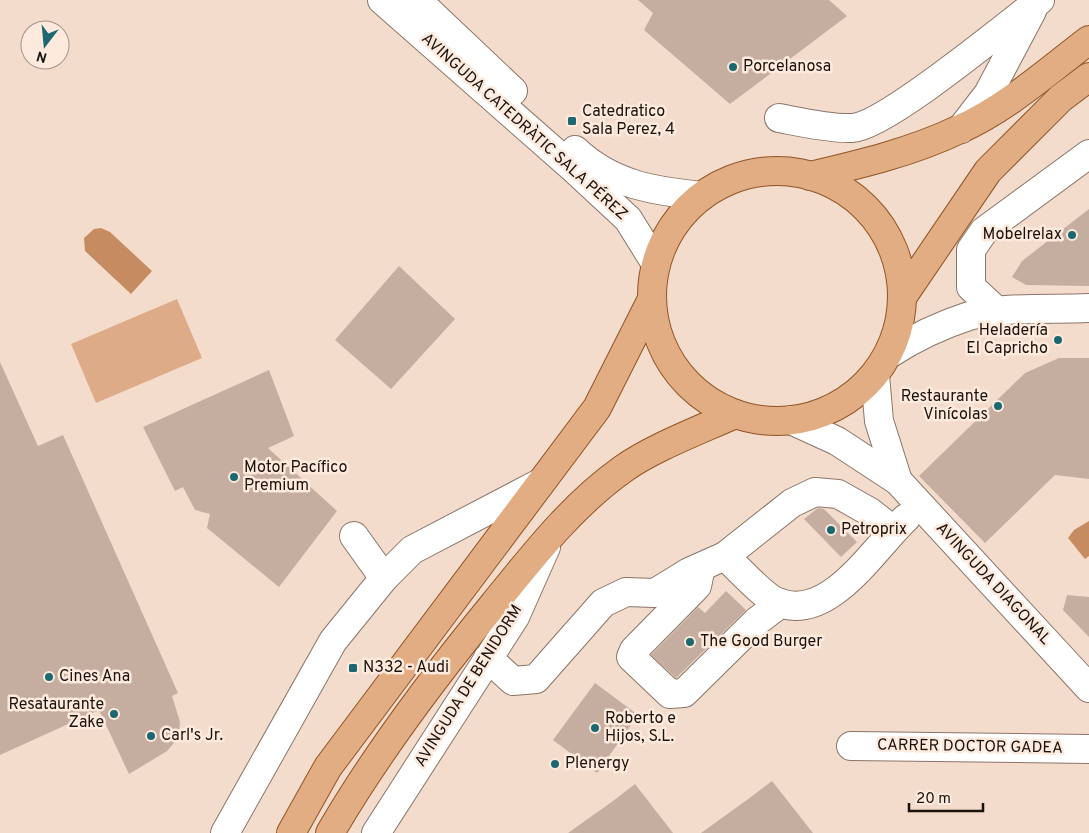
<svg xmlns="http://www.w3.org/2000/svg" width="1089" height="833" font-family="Overpass,sans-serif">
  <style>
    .green { fill: #deab89 }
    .water { fill: #c68b61 }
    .building { fill: #c5ae9f }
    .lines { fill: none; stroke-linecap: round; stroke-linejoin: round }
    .minor-casing { stroke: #8b7567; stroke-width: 30 }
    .major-casing { stroke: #905324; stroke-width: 30 }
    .minor { stroke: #fff; stroke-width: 28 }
    .major { stroke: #e2ad83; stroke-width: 28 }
    .poi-dot { fill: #1c6870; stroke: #feeadd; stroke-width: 2 }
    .labels { text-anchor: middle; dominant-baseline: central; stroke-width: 5; stroke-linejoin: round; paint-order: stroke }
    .poi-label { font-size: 16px; fill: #1a120d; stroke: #feeadd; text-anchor: start }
    .street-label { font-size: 16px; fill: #1a120d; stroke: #feeadd }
  </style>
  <rect width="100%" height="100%" fill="#f4dccc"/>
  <path class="green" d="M177 299 202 358 96 403 71 344Z"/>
  <g class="water">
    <path d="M101 228 110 232 152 271 131 294 85 251 84 238 94 229Z"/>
    <path d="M1089 521V556L1085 559 1068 538 1074 530Z"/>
  </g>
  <g class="building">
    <path d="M638 0H829L847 16 730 104 644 30 653 13Z"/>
    <path d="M1089 209V286L1026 285 1012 277 1022 261Z"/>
    <path d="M399 266 455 319 391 389 335 340Z"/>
    <path d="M1059 358H1089V479L1055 475 985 543 919 476 1025 373Z"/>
    <path d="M0 362 38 446 63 435 178 693 172 696 180 722 179 733 174 743 167 751 129 774 99 710 0 755Z"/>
    <path d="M269 370 294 436 268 448 337 511 279 587 207 528 210 514 195 510 183 487 175 491 143 427Z"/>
    <path d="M818 508 824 509 857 542 841 557 804 519Z"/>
    <path d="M726 591 746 610 676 678 651 655 698 607 705 613Z"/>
    <path d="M1067 595 1089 597V637L1063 610Z"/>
    <path d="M595 683 638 715 597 773 553 740Z"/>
    <path d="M772 781 813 833H701L751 797Z"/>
    <path d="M635 784 673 833H568L613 801Z"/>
  </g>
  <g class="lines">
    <defs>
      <g id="minor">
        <path d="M382 0 573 168 628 219 656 264"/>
        <path d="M417 0 513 91"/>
        <path d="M779 118C800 122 831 129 852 128 885 127 1007 25 1040 0"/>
        <path d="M961 129 988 94 1032 11"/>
        <path d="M575 150C612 185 654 191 702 196"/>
        <path d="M998 312 971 287V250L984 231 1089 154"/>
        <path d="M889 354C914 338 941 325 969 316 1002 306 1054 310 1089 308"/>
        <path d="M875 375 879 421 898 481"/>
        <path d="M791 420 837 441 898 481 1089 688"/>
        <path d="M354 536 384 578"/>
        <path d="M725 556C739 569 758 591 773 600 826 628 873 549 906 518"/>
        <path d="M701 567 697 586 634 650 631 657 670 694 684 693 757 621 781 603"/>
        <path d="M488 658 513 681 536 679 603 603 626 592 655 593 689 572 725 556 792 503 815 492 838 494 870 512 893 530"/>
        <path d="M851 746 1089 749"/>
        <path d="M225 833 333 641 384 578 412 550 540 483"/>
        <path d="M376 833 515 617 546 547"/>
      </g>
      <g id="major">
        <circle cx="777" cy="296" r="125"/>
        <path d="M810 176C861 164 912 152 960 129 1007 108 1048 71 1089 40"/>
        <path d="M903 296 988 171 1061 98 1089 77"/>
        <path d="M291 833 328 767 597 408 652 299"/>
        <path d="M330 833C377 752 434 677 493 605 533 556 571 506 623 469 654 447 700 430 735 414"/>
      </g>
    </defs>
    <use href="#minor" class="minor-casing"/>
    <use href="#major" class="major-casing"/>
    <use href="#minor" class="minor"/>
    <use href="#major" class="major"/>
  </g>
  <g class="poi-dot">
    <circle cx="733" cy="67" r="5"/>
    <rect x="567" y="116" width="10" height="10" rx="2.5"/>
    <circle cx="1072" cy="235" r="5"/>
    <circle cx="1058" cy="340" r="5"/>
    <circle cx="998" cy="406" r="5"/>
    <circle cx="234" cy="477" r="5"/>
    <circle cx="831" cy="530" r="5"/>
    <circle cx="690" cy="642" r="5"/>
    <rect x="348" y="663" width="10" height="10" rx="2.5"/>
    <circle cx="49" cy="677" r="5"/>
    <circle cx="114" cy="714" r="5"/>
    <circle cx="595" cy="728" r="5"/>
    <circle cx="151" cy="736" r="5"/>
    <circle cx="555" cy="764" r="5"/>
  </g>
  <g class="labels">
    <g class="poi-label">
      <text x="743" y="67">Porcelanosa</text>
      <text x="582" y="112">Catedratico<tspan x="582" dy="18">Sala Perez, 4</tspan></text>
      <text x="1062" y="235" text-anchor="end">Mobelrelax</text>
      <text x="1048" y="331" text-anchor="end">Heladería<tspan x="1048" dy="18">El Capricho</tspan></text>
      <text x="988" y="397" text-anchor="end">Restaurante<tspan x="988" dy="18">Vinícolas</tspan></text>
      <text x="244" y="468">Motor Pacífico<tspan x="244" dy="18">Premium</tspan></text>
      <text x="841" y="530">Petroprix</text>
      <text x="700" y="642">The Good Burger</text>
      <text x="363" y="668">N332 - Audi</text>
      <text x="59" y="677">Cines Ana</text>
      <text x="104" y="705" text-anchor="end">Resataurante<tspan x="104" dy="18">Zake</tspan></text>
      <text x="605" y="719">Roberto e<tspan x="605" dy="18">Hijos, S.L.</tspan></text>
      <text x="161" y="736">Carl's Jr.</text>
      <text x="565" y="764">Plenergy</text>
    </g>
    <g class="street-label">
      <text transform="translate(524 127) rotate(42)">AVINGUDA CATEDRÀTIC SALA PÉREZ</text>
      <text transform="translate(993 584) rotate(47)">AVINGUDA DIAGONAL</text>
      <text transform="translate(469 686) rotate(-58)">AVINGUDA DE BENIDORM</text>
      <text transform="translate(970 747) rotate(1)">CARRER DOCTOR GADEA</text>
    </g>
  </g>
  <g transform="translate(45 45) rotate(196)"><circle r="24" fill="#feeadd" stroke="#a3948a"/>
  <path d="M0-4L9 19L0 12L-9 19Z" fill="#1c6870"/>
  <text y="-8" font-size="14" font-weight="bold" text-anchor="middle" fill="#1a120d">N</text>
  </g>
  <path d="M909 803v8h74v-8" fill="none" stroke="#1a120d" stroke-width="2.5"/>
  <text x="916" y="803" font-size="15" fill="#1a120d" stroke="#feeadd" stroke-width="4" paint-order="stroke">20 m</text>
</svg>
